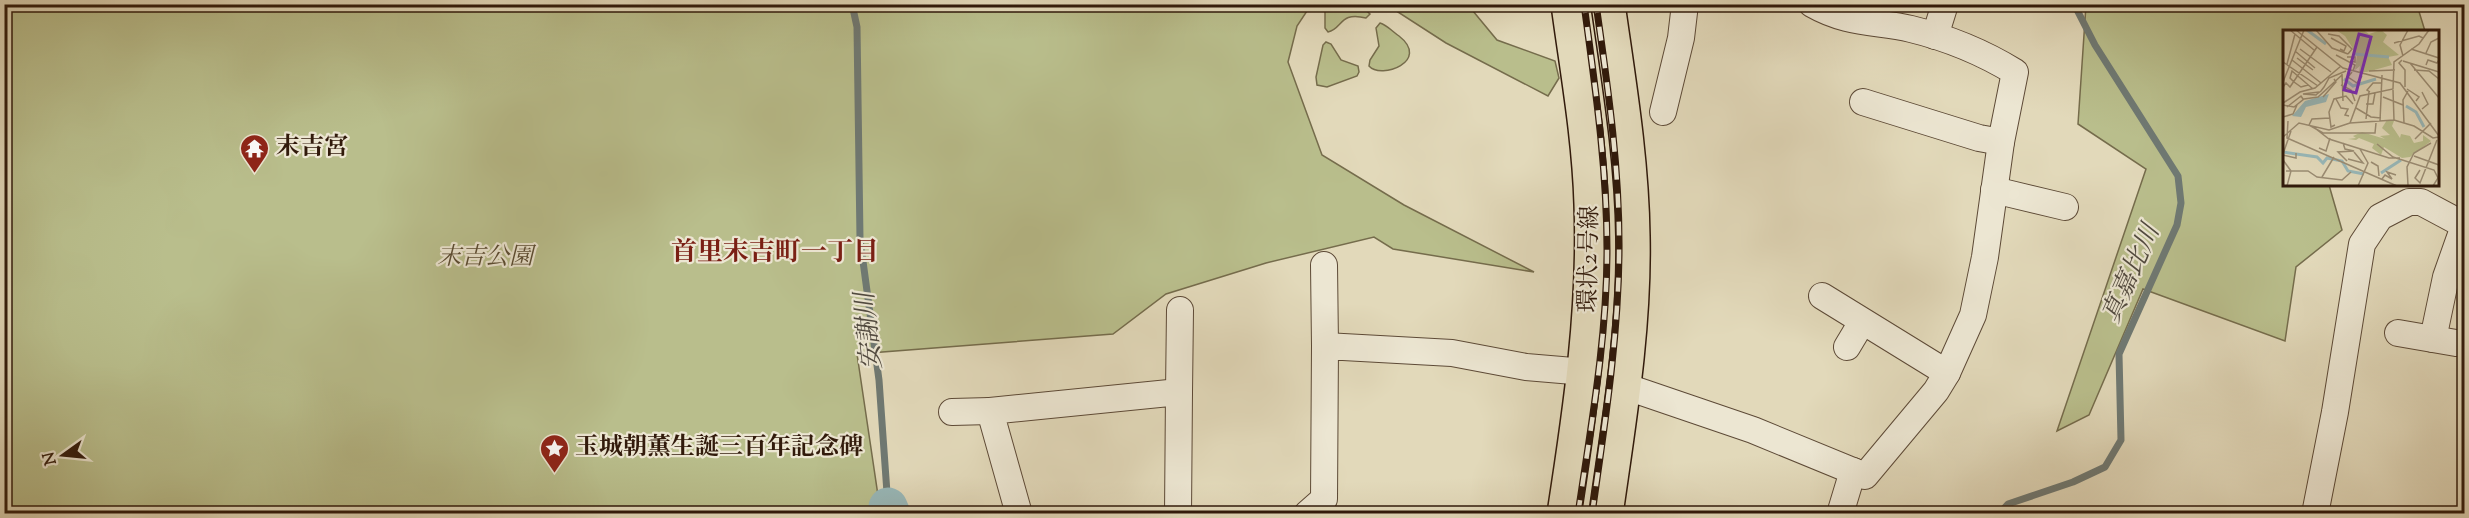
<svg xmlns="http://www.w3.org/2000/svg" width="2469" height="518" font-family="'Sorts Mill Goudy','Noto Serif JP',serif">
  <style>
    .green { fill: #b9be8c; stroke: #756c4c; stroke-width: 1.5 }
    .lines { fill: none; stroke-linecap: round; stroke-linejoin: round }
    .stream { stroke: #6f7973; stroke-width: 7 }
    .river { stroke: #98b8b9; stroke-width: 39 }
    .minor-casing { stroke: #5d4a37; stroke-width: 28 }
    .primary-casing { stroke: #311a0b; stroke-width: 36 }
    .minor { stroke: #ece6d2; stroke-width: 26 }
    .primary { stroke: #e2d9ba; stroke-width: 33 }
    .rail-casing { stroke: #311a0b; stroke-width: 7 }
    .rail { stroke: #ece6d2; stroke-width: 4.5; stroke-dasharray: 14; stroke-linecap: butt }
    .labels { text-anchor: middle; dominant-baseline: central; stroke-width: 4.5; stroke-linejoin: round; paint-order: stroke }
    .poi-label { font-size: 24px; font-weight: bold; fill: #311a0b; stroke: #ece6d2; text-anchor: start }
    .park-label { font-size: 24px; font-style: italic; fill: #5a4b32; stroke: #ece6d2 }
    .street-label { font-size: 24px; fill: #311a0b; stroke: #ece6d2 }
    .neighbourhood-label { font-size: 26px; font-weight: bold; fill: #7a1f14; stroke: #ece6d2 }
    .water-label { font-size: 26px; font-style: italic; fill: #50493f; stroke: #ece6d2 }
    .inset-river { fill: none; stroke: #98b8b9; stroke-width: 3 }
    .inset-road { fill: none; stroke: #9b8d74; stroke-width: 1.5 }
    .view { fill: #7b2cbf; fill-opacity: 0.15; stroke: #7b2cbf; stroke-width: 3 }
    .inset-edge { fill: none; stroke: #311a0b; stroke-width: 3 }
  </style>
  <rect width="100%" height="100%" fill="#e2d9ba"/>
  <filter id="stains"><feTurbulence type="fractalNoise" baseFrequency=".00333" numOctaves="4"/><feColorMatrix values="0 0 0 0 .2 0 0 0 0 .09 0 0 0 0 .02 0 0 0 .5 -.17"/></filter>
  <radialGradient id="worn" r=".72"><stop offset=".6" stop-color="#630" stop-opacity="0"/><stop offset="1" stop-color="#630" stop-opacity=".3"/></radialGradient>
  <g class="green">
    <path d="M4 5H1311L1297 26 1288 62 1322 155 1404 205 1534 272 1393 249 1374 237 1266 263 1166 294 1113 334 857 354 880 509 857 513H5Z"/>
    <path d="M1325 5H1360L1370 14 1366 18C1339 11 1343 29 1328 32L1325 28Z"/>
    <path d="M1387 5H1468L1497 40 1555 61 1559 78 1548 96 1446 43Z"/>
    <path d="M2086 5H2417L2425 31 2284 32V184L2329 185 2342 230 2296 267 2285 341 2143 289 2089 415 2057 431 2146 169 2078 124Z"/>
    <path d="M1380 23C1387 25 1393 32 1399 36 1431 61 1381 80 1369 66L1370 60 1379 46 1376 28Z"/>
    <path d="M1326 42 1331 44 1341 60 1358 66 1359 72 1357 76 1327 87 1317 85 1316 77 1323 45Z"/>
  </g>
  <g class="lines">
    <g class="stream">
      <path d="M852 4 857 27 860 239 879 380 888 507"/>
      <path d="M1999 514 2008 504 2073 482 2105 467 2121 440 2119 354 2177 225 2181 203 2178 176 2095 45 2074 4"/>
    </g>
    <path class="river" d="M888 507 891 514"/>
    <defs>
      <g id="minor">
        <path d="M1935 36 1945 4"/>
        <path d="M1863 102 1979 138 2001 142"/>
        <path d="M1663 112 1681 38 1685 4"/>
        <path d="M1994 190 2065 207"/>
        <path d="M1324 265 1325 346"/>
        <path d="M1822 296 1947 373"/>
        <path d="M2398 333 2456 343"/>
        <path d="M2433 339 2446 277 2464 226"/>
        <path d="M1847 347 1862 322"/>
        <path d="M1624 386 1753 430 1865 476 1936 391 1947 373 1973 315 1985 257 2001 142 2015 72C1984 53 1948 38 1911 29 1875 21 1847 24 1812 4"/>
        <path d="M1179 392 1180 310"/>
        <path d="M952 412 990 411"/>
        <path d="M1019 514 990 411 1179 392 1178 514"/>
        <path d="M1307 514 1324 499 1325 346 1452 353 1526 367 1585 372"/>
        <path d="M1840 514 1853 471"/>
        <path d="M2315 514 2335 412 2362 244 2380 217 2409 202H2421L2464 225"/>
      </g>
      <g id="primary">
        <path d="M1564 514C1580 411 1595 308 1591 204 1589 137 1577 71 1568 4"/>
        <path d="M1606 514C1619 422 1635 329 1633 236 1632 158 1619 82 1608 4"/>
      </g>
    </defs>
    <use href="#minor" class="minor-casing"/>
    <use href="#primary" class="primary-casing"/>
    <use href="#minor" class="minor"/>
    <use href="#primary" class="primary"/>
    <defs>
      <g id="rail">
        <path d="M1578 514C1591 426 1607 338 1607 250 1607 167 1595 86 1584 4"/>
        <path d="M1592 514C1604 428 1618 342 1619 255 1620 170 1608 88 1596 4"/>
      </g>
    </defs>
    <use href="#rail" class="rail-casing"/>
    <use href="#rail" class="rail"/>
  </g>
  <defs>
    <symbol id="temple-pin" viewBox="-11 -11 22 30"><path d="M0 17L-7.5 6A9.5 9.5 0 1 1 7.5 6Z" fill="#8f2418" stroke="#ece6d2"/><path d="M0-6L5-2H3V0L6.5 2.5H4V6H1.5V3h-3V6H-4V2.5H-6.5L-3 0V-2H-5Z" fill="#fff"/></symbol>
    <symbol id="sight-pin" viewBox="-11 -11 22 30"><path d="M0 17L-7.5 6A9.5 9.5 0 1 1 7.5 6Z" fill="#8f2418" stroke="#ece6d2"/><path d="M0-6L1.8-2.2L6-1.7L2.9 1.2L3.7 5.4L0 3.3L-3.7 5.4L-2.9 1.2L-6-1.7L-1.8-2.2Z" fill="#fff"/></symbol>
  </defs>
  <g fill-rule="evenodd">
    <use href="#temple-pin" x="238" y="132" width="33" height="45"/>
    <use href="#sight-pin" x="538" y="432" width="33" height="45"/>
  </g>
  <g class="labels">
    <g class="poi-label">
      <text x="276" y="148">末吉宮</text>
      <text x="575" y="448">玉城朝薫生誕三百年記念碑</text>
    </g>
    <g class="park-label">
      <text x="485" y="258">末吉公園</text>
    </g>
    <g class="street-label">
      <text transform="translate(1590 259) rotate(-89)">環状2号線</text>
    </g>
    <g class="neighbourhood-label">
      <text x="775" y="253">首里末吉町一丁目</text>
    </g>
    <g class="water-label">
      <text transform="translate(2132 274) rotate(-66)">真嘉比川</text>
      <text transform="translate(870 331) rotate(-96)">安謝川</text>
    </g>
  </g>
  <g transform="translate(2283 30)">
    <rect width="156" height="156" fill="#e2d9ba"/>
    <path d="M53 0H80L86 4 98 0 104 5 100 12 116 25 105 27 109 35 84 42H76L77 36 72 40 74 25 62 6ZM104 90 111 91 109 96 117 108 118 104 127 106 131 113 140 111V105L148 111 127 127 119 128 101 117 98 125 89 118 91 114 76 108 73 110 65 109 73 108 70 106 79 102 102 109 97 106 107 105 99 98Z" fill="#b9be8c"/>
    <path d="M46 64 43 72 23 77 18 87 9 86 22 71Z" fill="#98b8b9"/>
    <path class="inset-river" d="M24 0 43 14M71 24 106 27M61 49 70 56 93 49M123 76 133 82 141 97M0 122 34 127 40 133 44 128 59 131 65 141 81 144M98 143 118 130"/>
    <path class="inset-road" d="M7 0 31 20M13 0 60 38 117 53 156 106M33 0 49 18 65 24M45 4 56 6 69 19 65 24M48 8 63 16 61 21 57 19M111 13 136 6 140 8M17 19 48 42M128 19 156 28M12 21 32 38M143 23 148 12 156 8M53 25 72 35 70 41M120 26 117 15 125 0M64 27H72V32L67 31M14 28 30 40M9 30 38 53M119 30 116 33 122 40V57M120 31 156 42M0 32 35 56M127 33 156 68M4 34 12 4M143 35 145 30 154 33 156 30M131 40 146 41 156 49M86 41 112 40M69 42 65 47 74 53 79 46M59 44 60 71M0 52 21 0M25 55 18 57 11 52 7 48 9 41 30 59M58 55 68 60 72 71M0 57 3 53 7 57 34 17M124 59 136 67 133 71M110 60 111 90M36 62 20 64 33 65 34 64 38 61 41 57 46 48 63 41M87 62 84 60 90 53H99M40 67 53 52 51 49M100 67 120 75M53 69 58 78 65 79 62 85 66 86M0 73 17 62 32 58 58 36M83 74H90L92 63M0 75 11 77 21 69 35 67 59 45M4 77 18 66 20 69M73 78 88 87 98 88M139 79 145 74 139 62M0 87 10 84 14 75M83 89 86 62M5 91 4 108 114 156M97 91 99 45M67 93 77 66 110 59 111 32 136 14 146 0M67 93 111 90 131 96 150 108 156 107M121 93 120 70 125 61M26 95 29 89 47 88M26 95 40 103H92L93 93M52 95 48 97 46 82 51 69 63 66 70 74M33 99 46 109 106 128H117M0 107 16 93 46 100 67 93M132 109 148 93M60 113 62 119 71 121 55 122 64 131M94 114 110 127 151 140 155 148 150 156M36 118 43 121 47 108M0 124 8 101M0 125 13 128V123M131 126 156 135M65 129 80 133 71 122M0 130 8 141 4 156M88 132 95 136 96 146M137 140 132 148 137 153 154 110M3 141H25L34 147 59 150 68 142M39 147 51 127M99 149 102 145 109 149 104 142 113 145M125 155 124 137 131 123 148 113M75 156 85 133 77 119"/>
    <path class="view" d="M76 4 88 7 73 63 61 60Z"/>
    <rect width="156" height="156" class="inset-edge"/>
  </g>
  <rect width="2469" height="518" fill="none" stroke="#e2d9ba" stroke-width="24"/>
  <rect x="6" y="6" width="2457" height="506" fill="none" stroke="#311a0b" stroke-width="3"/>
  <rect x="12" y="12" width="2445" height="494" fill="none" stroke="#311a0b" stroke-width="1.5"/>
  <g transform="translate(63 455) rotate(255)" stroke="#ece6d2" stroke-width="4.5" paint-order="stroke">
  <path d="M0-4.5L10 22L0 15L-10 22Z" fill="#311a0b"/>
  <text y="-9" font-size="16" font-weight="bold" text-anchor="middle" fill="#311a0b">N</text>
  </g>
  <rect width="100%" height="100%" filter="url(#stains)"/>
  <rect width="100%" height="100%" fill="url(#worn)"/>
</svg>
